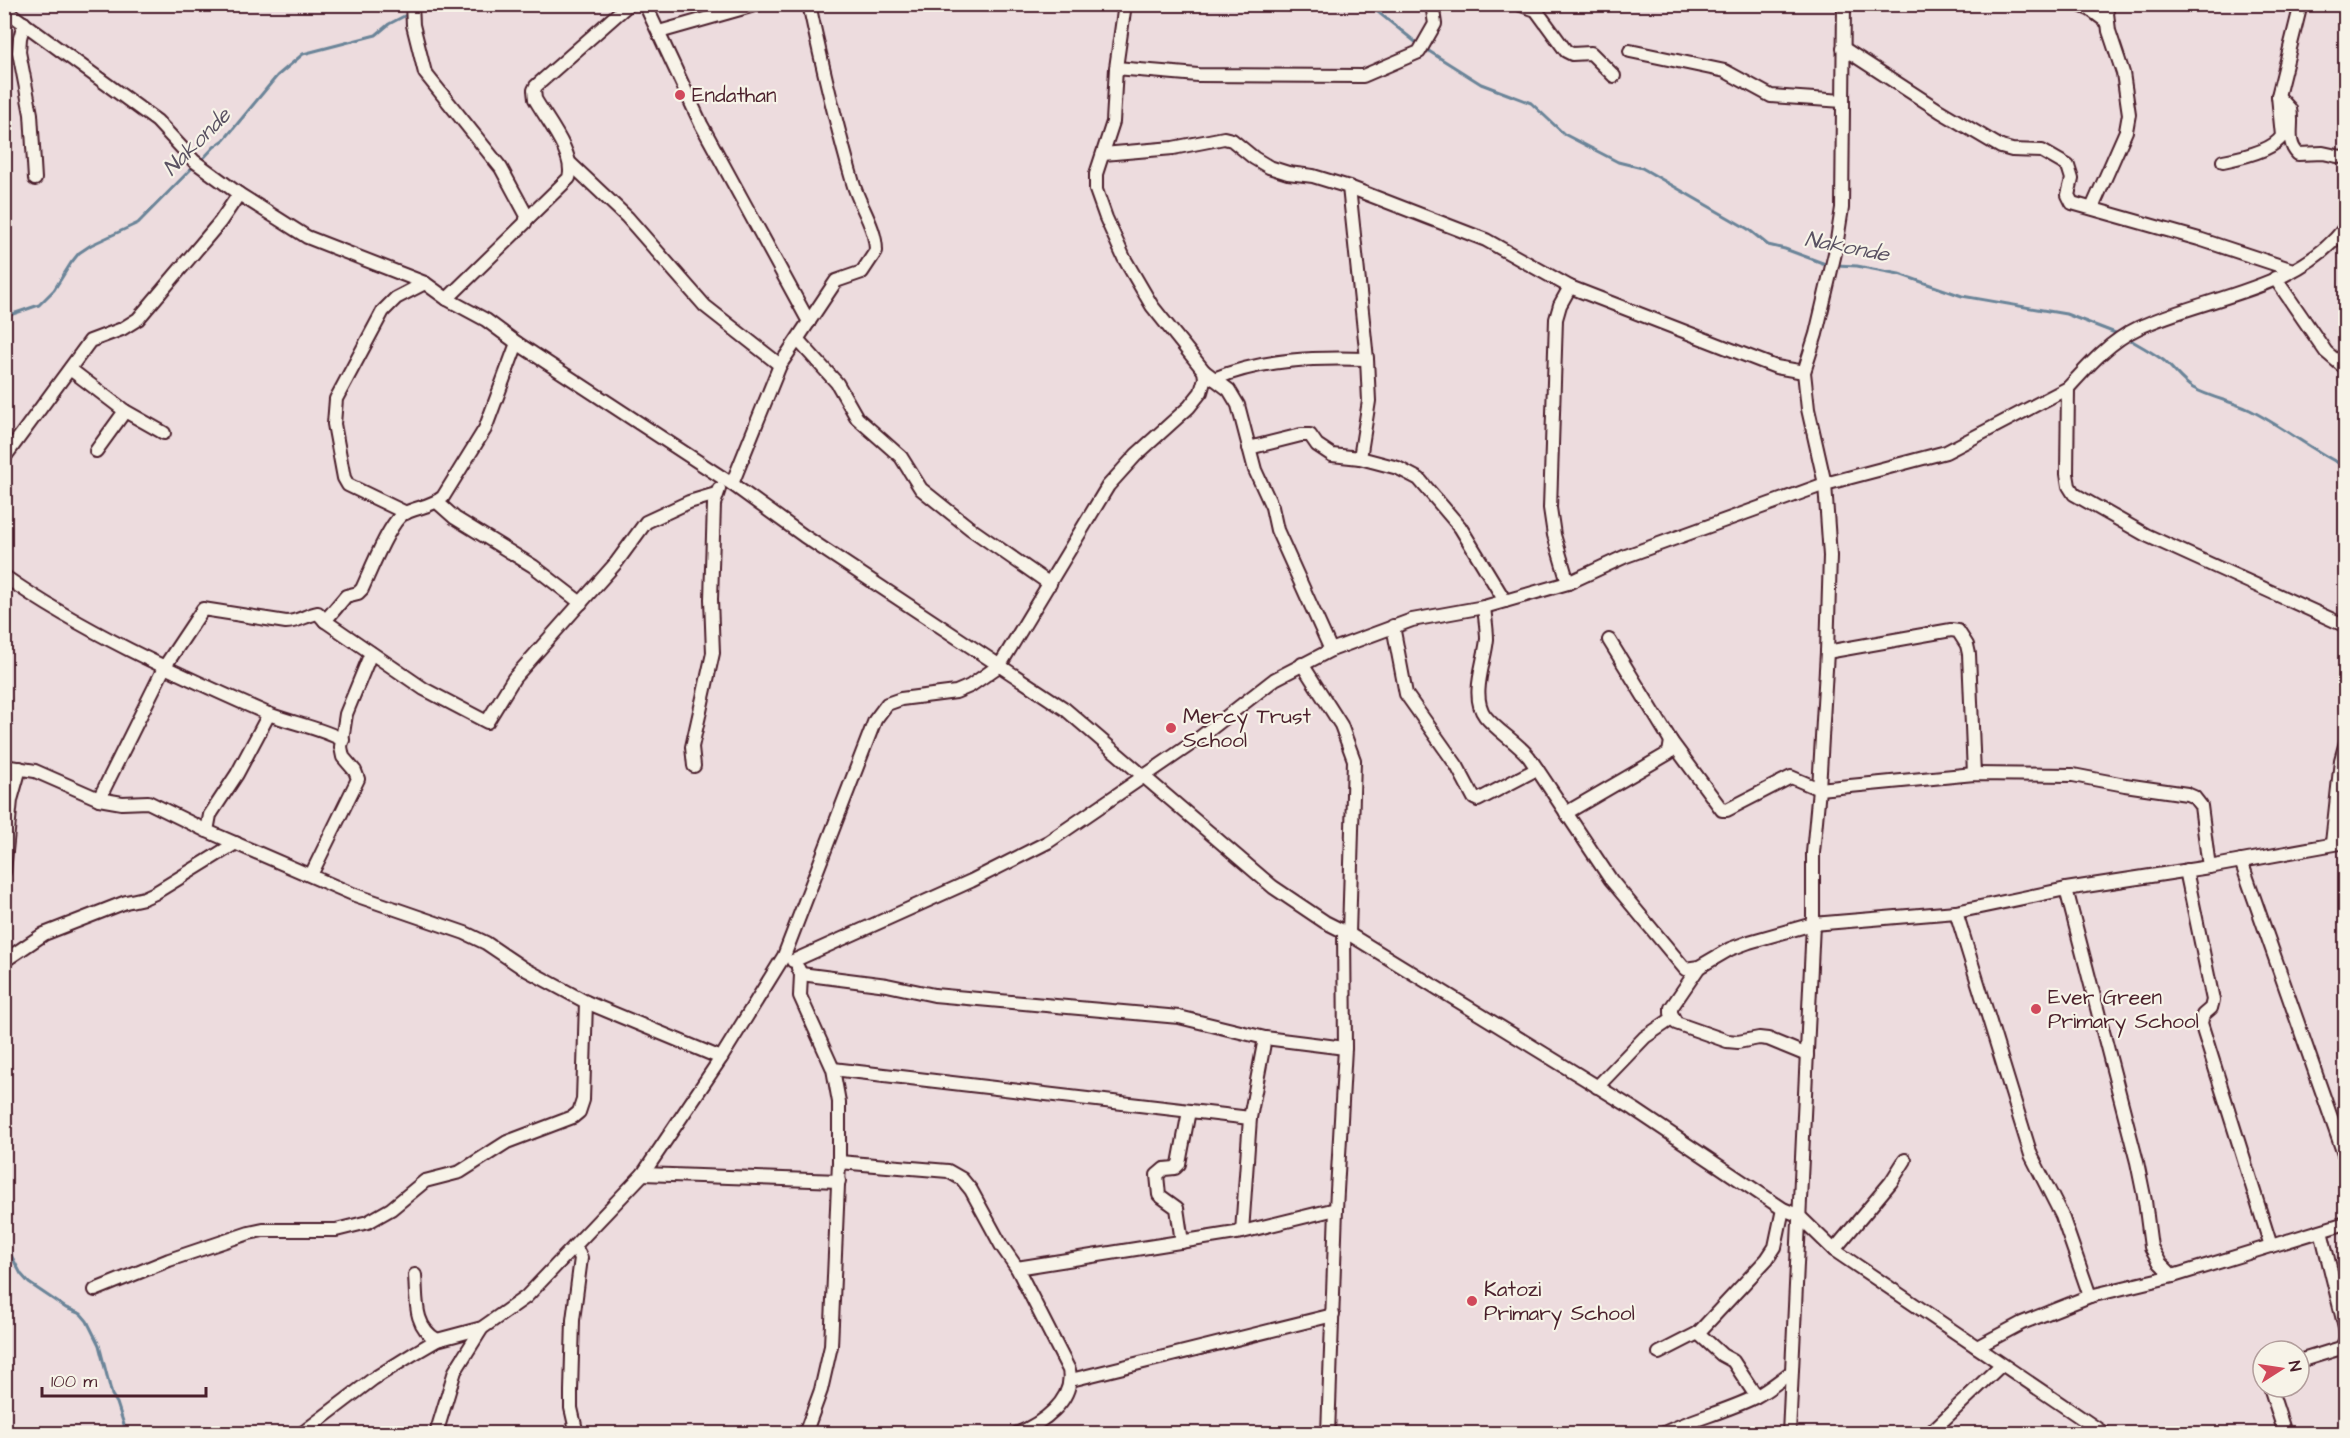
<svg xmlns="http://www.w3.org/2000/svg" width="2350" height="1438" font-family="'Architects Daughter',sans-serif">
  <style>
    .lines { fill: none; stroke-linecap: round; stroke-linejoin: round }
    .stream { stroke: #6a8498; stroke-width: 3 }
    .minor-casing { stroke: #4a1f2b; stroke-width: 16 }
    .minor { stroke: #f7f3e8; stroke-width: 12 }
    .poi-dot { fill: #d1495b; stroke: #f7f3e8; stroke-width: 2 }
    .labels { text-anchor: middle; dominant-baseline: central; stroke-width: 4.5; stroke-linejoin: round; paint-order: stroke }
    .poi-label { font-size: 21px; fill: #4a1f2b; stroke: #f7f3e8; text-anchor: start }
    .water-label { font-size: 22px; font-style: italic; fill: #5a5262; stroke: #f7f3e8 }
  </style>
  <rect width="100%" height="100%" fill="#eddcde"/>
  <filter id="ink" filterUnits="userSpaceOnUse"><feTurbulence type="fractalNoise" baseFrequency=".0167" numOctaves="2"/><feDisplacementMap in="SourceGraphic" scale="12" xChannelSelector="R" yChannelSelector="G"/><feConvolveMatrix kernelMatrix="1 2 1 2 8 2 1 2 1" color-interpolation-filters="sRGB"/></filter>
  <g filter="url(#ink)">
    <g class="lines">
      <g class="stream">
        <path d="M1368 4 1418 44"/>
        <path d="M1424 48 1481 84 1531 103 1564 134 1618 162 1642 168 1748 229 1768 245 1785 249 1828 265"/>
        <path d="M200 162 214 147 224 140 277 76 303 54 376 35 389 24 410 13"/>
        <path d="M1835 265 1857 266 1899 274 1962 296 2066 314 2118 334"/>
        <path d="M4 317 39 305 54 290 71 263 79 253 91 245 138 223 195 165"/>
        <path d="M2127 338C2139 345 2152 352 2163 360 2174 369 2181 381 2193 388 2211 398 2231 401 2250 410 2283 427 2312 450 2346 467"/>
        <path d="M4 1242 21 1274 29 1283 66 1308 81 1314 87 1321 99 1345 112 1395 117 1403 127 1434"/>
      </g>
      <defs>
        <g id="minor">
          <path d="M412 4 413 25 425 73 501 168 527 216 525 223 447 299"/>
          <path d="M645 4 701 124 809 322"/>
          <path d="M1518 4 1536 10 1566 51 1572 54 1591 53 1614 76"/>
          <path d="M2077 4 2091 10 2107 22"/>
          <path d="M4 9 157 121 194 161 239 194 307 237 425 283 447 299 486 320 517 343 732 484 804 536 1065 709 1273 887 1325 922 1349 934 1634 1109 1783 1209 1798 1215 1834 1250 2105 1434"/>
          <path d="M24 23 20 38 19 52 31 114 35 179"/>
          <path d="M659 32 758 4"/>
          <path d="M1843 48 1940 111 2001 147 2012 150 2042 151 2068 166 2072 179 2068 195 2072 203 2199 239 2293 270"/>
          <path d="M1630 51 1725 71 1771 96 1843 101"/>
          <path d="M1116 68 1198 75 1363 76 1419 52 1435 24 1432 4"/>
          <path d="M2278 96 2290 109C2294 125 2285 141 2298 154L2323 153 2346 158"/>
          <path d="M1103 154 1173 148 1224 138 1232 140 1254 158 1269 167 1288 173 1313 176 1349 187 1486 240 1570 287 1776 367 1804 372"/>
          <path d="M2223 161C2239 158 2273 151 2282 136L2278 96 2301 4"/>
          <path d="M571 164 627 217 705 306 780 365"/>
          <path d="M1349 187 1367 359 1369 401 1360 458"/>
          <path d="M2092 208 2126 131 2129 114 2123 73 2109 31 2106 4"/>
          <path d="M526 220 569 178C576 155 546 119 535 99L534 90 536 86 629 4"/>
          <path d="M2346 226C2298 291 2206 296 2138 328 2110 341 2088 366 2068 388L2067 474 2069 486 2074 494 2146 535 2346 626"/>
          <path d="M2275 278 2326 352 2346 369"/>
          <path d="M798 340 837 383 857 418 901 457 921 489 971 529 1050 584"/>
          <path d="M70 369 125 411 164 433"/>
          <path d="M1204 371 1229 390 1238 405 1255 470 1272 507 1277 530 1331 650"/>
          <path d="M1214 379C1262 359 1316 357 1367 359"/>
          <path d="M1249 448 1301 435H1310L1317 445 1332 455 1360 458 1398 468 1419 479 1460 527 1505 601"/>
          <path d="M96 451 125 411"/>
          <path d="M4 458 90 341 122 329 138 319 220 222 239 194"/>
          <path d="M732 484 780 365 836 281 862 272 876 251C876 227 859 205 853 183 836 124 822 65 809 4"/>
          <path d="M437 502 455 518 533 566 581 603"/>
          <path d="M406 513 348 485 344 478 334 424 336 399 383 311 396 298 425 283"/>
          <path d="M4 576C85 633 176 673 266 713 291 723 321 728 343 740"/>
          <path d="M1568 583 1554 535 1550 508 1556 319 1560 305 1570 287"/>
          <path d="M1484 607C1485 618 1487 629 1487 639 1485 662 1470 696 1485 716 1498 732 1516 741 1529 757L1611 880 1685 969 1699 967 1730 949 1749 942 1813 924 1956 912 2066 889 2209 867 2346 842"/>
          <path d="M325 621 346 596 358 593 362 589C370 572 389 523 403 514 416 507 431 507 443 497L485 429 517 343"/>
          <path d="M1393 626 1406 694 1457 766 1474 798 1478 800 1537 769"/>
          <path d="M1609 640 1671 741 1722 810H1727L1791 777 1819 789 1974 774 2073 775 2125 785 2187 794 2194 797 2201 806 2209 867"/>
          <path d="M1827 652 1951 630 1958 631 1967 645 1969 654 1974 774"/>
          <path d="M1302 664 1341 725 1354 760 1349 934"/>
          <path d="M4 766 35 771 99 799 122 803 148 802 207 831 355 895 465 933 486 943 523 968 586 1002 721 1058"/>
          <path d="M694 766 692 747 713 653 711 599 714 504 719 489"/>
          <path d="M99 799 165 666 203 609 286 622C298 622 306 615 318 613L325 621 424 689 487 722 514 678 616 563 646 522 689 502 716 494"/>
          <path d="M1566 813 1669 753 1671 741"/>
          <path d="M207 831 210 815 237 774 269 714"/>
          <path d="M2332 843 2341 760 2346 742"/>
          <path d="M2241 861 2346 1160"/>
          <path d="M2186 870 2213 1000 2211 1008 2203 1015 2201 1023 2271 1246"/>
          <path d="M4 872 11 800 20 768"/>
          <path d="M311 875 358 779 355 771 343 757 341 747 346 714 371 653"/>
          <path d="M2066 889 2137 1162 2145 1201 2151 1247 2160 1263 2173 1276"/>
          <path d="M1956 912 2031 1155 2062 1216 2090 1296"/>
          <path d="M4 961 44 934 126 902 144 898 155 893 236 843"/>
          <path d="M793 961 971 881 1048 842 1194 742 1275 679 1331 650 1412 620 1484 607 1568 583 1626 556 1825 484 1946 452 2068 388"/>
          <path d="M1699 967 1671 1008V1013L1676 1023 1727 1041 1738 1042 1759 1038 1768 1039 1807 1055"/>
          <path d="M798 968 801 974 800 996 833 1069 839 1102V1162L831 1346 821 1390 805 1434"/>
          <path d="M801 974 887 985 934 995 1179 1017 1265 1038 1345 1048"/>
          <path d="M833 1069 1250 1118"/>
          <path d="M1597 1087 1645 1037 1673 1018"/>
          <path d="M839 1162 948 1171 962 1179 971 1190 1001 1245 1017 1268 1069 1370C1075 1401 1041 1424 1016 1434"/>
          <path d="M643 1174 839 1181"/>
          <path d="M2321 1231 2346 1332"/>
          <path d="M1242 1232 1250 1118 1265 1038"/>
          <path d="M1182 1242 1177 1208 1159 1195 1157 1175 1164 1169 1175 1168 1179 1164 1189 1111"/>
          <path d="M575 1246 581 1258 573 1320 571 1391V1408L577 1434"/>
          <path d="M1834 1250 1891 1182 1905 1160"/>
          <path d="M1017 1268 1242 1232 1336 1209"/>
          <path d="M415 1275C417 1300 413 1326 437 1340"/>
          <path d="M95 1290 169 1260 249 1233 263 1230H336L368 1222 391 1209 425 1181 460 1172 507 1142 573 1117 579 1112 583 1100 586 1002"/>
          <path d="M1698 1333 1722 1355 1733 1361 1756 1396"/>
          <path d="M1977 1347 2022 1323 2090 1296 2173 1276 2346 1223"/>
          <path d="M1659 1353 1698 1333 1767 1259 1775 1247 1783 1209"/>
          <path d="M2299 1361 2341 1348 2346 1340"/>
          <path d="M1071 1380 1333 1315"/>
          <path d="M2270 1387 2283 1427"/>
          <path d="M301 1434 373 1379 413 1354 437 1340 482 1328 526 1297 643 1174 721 1058 784 956 875 720 887 704 901 699 956 692 970 686 1000 665 1108 486 1136 455 1189 407 1201 392 1205 378 1204 371 1152 306 1124 258 1106 218 1096 190V174L1113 122 1116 68 1125 4"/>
          <path d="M436 1434 455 1371 482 1328"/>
          <path d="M1328 1434 1336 1209 1345 1048 1344 931"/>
          <path d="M1662 1434C1692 1419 1725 1412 1755 1397 1767 1391 1779 1381 1790 1373"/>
          <path d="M1789 1434 1813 924V853L1819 789 1827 652 1830 556 1825 484 1808 409 1804 372 1816 334 1835 253 1842 208 1844 4"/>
          <path d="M1929 1434 2001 1365"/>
        </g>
      </defs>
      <use href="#minor" class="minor-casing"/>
      <use href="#minor" class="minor"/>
    </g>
  </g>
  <g class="poi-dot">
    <circle cx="680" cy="95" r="6"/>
    <circle cx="1171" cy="728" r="6"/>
    <circle cx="2036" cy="1009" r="6"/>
    <circle cx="1472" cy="1301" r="6"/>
  </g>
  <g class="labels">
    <g class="poi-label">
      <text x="692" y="95">Endathan</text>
      <text x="1183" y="716">Mercy Trust<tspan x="1183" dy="24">School</tspan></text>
      <text x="2048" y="997">Ever Green<tspan x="2048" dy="24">Primary School</tspan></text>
      <text x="1484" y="1289">Katozi<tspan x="1484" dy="24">Primary School</tspan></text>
    </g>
    <g class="water-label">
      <text transform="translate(197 142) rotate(-45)">Nakonde</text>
      <text transform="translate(1847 247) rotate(11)">Nakonde</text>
    </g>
  </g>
  <rect width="2350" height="1438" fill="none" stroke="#f7f3e8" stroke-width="24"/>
  <rect x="12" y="12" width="2326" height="1414" fill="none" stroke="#4a1f2b" stroke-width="2" filter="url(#ink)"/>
  <g transform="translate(2281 1369) rotate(78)"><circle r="28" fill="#f7f3e8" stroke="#b29e9c" stroke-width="1.5"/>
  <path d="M0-4.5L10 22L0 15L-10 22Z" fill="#d1495b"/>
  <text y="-9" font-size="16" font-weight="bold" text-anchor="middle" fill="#4a1f2b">N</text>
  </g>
  <path d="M42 1387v9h164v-9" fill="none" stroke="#4a1f2b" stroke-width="3"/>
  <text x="51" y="1387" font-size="18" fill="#4a1f2b" stroke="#f7f3e8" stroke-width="4.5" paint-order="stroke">100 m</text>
</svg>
